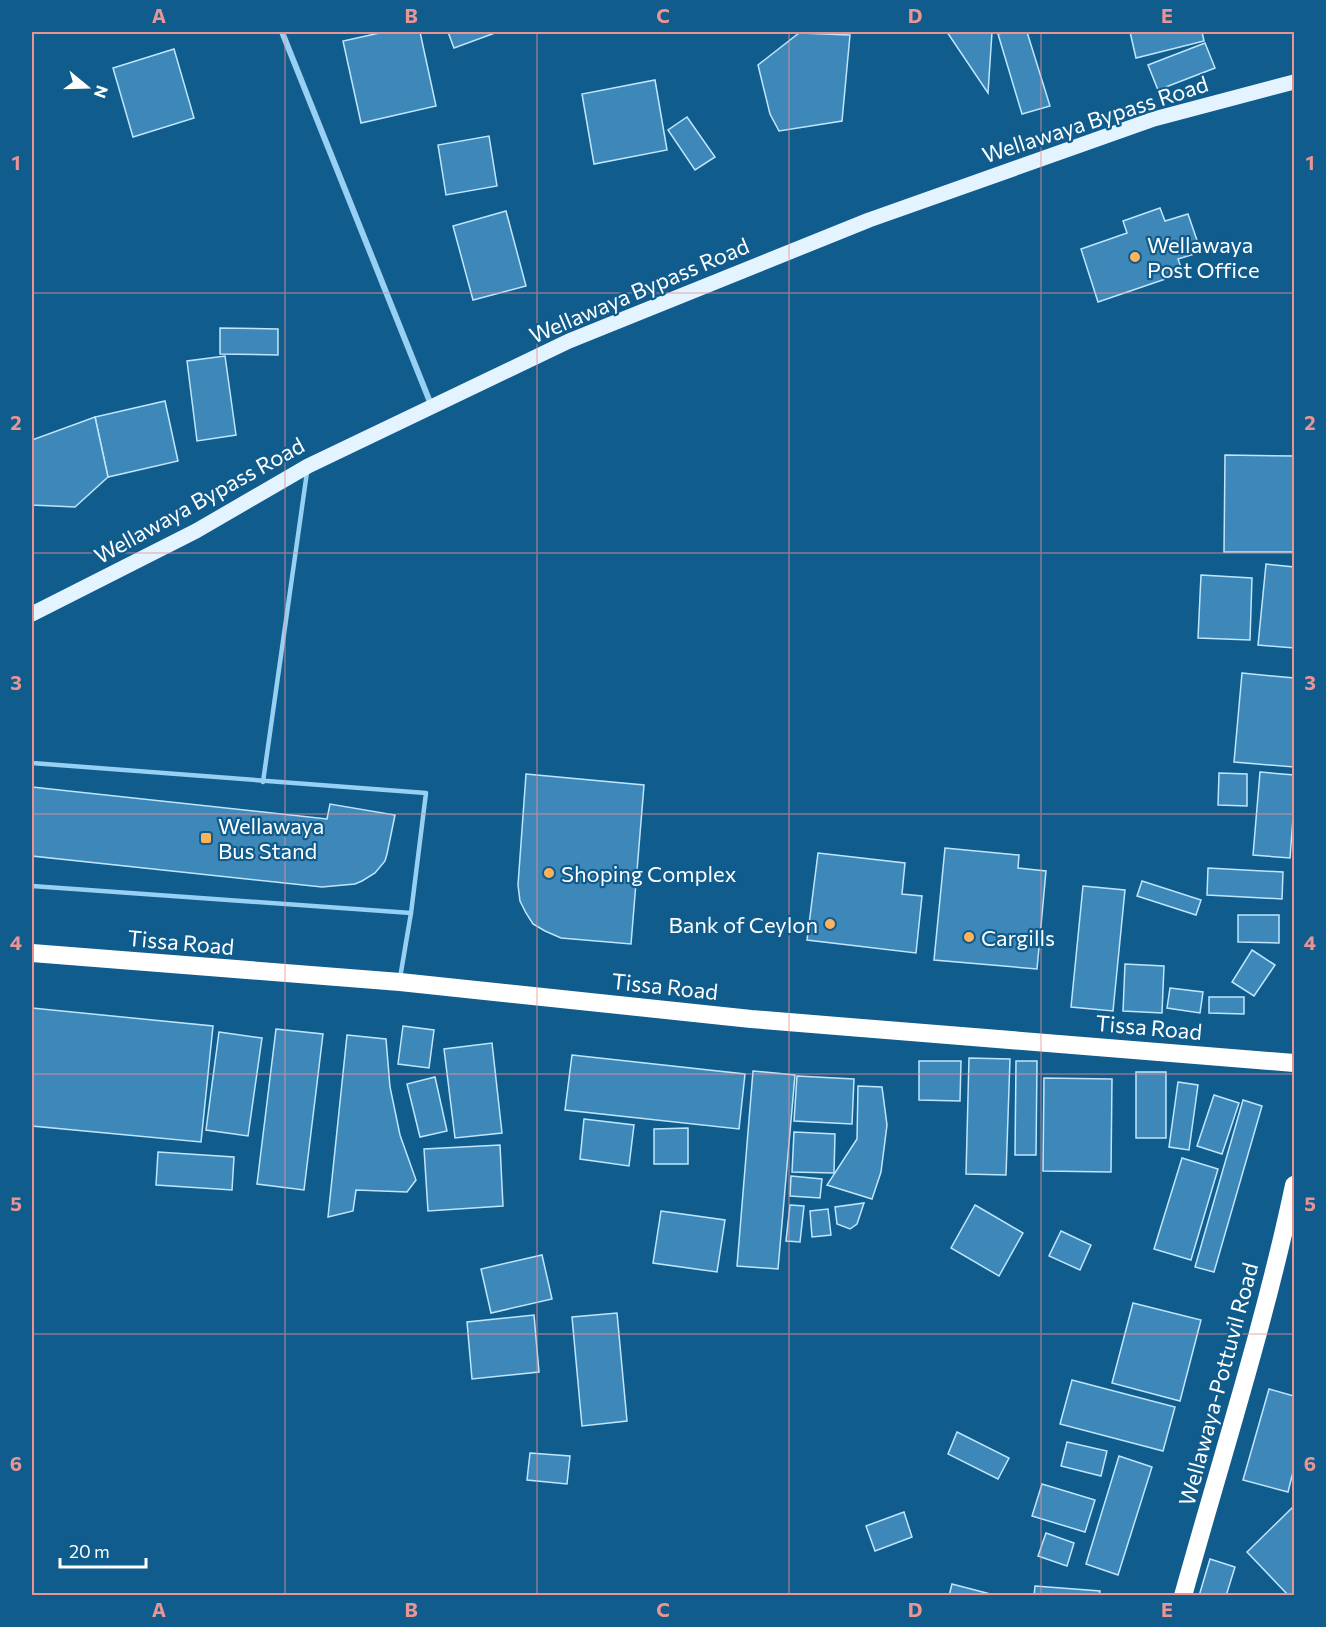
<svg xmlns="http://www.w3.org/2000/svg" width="1326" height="1627" font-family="Commissioner,sans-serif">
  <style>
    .building { fill: #3d88b8; stroke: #bfe6fd; stroke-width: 1.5 }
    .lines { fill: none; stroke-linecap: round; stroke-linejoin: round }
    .lane { stroke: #97d0f3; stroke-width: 4.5 }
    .street { stroke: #97d0f3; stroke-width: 6 }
    .primary { stroke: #e3f3ff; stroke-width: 15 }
    .highway { stroke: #fff; stroke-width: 18 }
    .grid { fill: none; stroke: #ea9494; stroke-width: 1.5; stroke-opacity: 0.55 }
    .poi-dot { fill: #ffb359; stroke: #105c8d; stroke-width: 2 }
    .labels { text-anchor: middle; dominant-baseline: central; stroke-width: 4.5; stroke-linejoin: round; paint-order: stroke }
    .street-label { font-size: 22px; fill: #fff; stroke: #105c8d }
    .poi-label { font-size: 22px; fill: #fff; stroke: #105c8d; text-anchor: start }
    .neatline { fill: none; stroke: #ea9494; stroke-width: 2 }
    .grid-label { font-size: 20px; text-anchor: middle; font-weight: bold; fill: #ea9494 }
  </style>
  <rect width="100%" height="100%" fill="#105c8d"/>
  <g class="building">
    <path d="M384 32H420L436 106 361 123 343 41Z"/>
    <path d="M448 32H494L495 33 454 48Z"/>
    <path d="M947 32H992L988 93Z"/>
    <path d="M1005 32H1027L1050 106 1022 114 998 34Z"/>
    <path d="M1130 32H1202L1204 41 1136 58Z"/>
    <path d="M799 33 850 35 842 121 779 131 770 114 758 65Z"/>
    <path d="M1205 43 1215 68 1158 90 1148 65Z"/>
    <path d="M174 49 194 118 133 137 113 68Z"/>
    <path d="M655 80 667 150 594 164 582 94Z"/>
    <path d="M687 117 715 157 695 170 668 130Z"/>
    <path d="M489 136 497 186 446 195 438 145Z"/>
    <path d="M1160 208 1165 221 1188 214 1201 252 1178 259 1183 273 1098 302 1081 249 1127 233 1123 221Z"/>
    <path d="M506 211 526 286 473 300 453 226Z"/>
    <path d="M220 328 278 329V355L220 354Z"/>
    <path d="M225 356 236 435 197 441 187 361Z"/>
    <path d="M165 401 178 461 108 477 95 417Z"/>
    <path d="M95 417 108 477 75 507 32 505V440Z"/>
    <path d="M1225 455 1294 456V552H1224Z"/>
    <path d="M1266 564 1294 567V648L1258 645Z"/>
    <path d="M1201 575 1252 578 1250 640 1198 638Z"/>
    <path d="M1242 673 1294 678V767L1234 762Z"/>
    <path d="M1260 772 1294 775V804L1290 858 1253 855Z"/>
    <path d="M1219 773 1247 774V806L1218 805Z"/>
    <path d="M526 774 644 785 631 944 561 938 545 931 533 924 526 913 520 901 518 885Z"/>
    <path d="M32 787 327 819 330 804 395 815 387 854 385 861 375 873 362 881 355 884 322 887 32 856Z"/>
    <path d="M945 848 1019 855 1018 868 1046 871 1037 969 934 960Z"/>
    <path d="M818 853 905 863 902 894 922 896 916 953 807 940Z"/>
    <path d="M1208 868 1283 872 1282 899 1207 895Z"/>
    <path d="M1142 881 1201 900 1196 915 1137 896Z"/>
    <path d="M1083 886 1125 890 1113 1011 1071 1007Z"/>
    <path d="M1238 915H1279V943L1238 942Z"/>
    <path d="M1252 950 1275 965 1254 996 1232 982Z"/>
    <path d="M1125 964 1164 966 1162 1013 1123 1011Z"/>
    <path d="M1170 988 1203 992 1200 1013 1167 1008Z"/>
    <path d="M1209 997H1244V1014L1209 1013Z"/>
    <path d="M32 1008 213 1026 201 1142 32 1126Z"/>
    <path d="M403 1026 434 1030 429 1068 398 1064Z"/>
    <path d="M276 1029 323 1034 304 1190 257 1184Z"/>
    <path d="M219 1032 262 1038 248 1136 206 1130Z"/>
    <path d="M347 1035 386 1039 390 1087 400 1135 416 1180 407 1192 356 1190 353 1211 328 1217Z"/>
    <path d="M492 1043 502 1133 455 1138 444 1049Z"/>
    <path d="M572 1055 745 1074 739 1129 565 1110Z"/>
    <path d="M969 1058 1010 1059 1006 1175 966 1174Z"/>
    <path d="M919 1061H961L960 1101 919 1100Z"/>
    <path d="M1016 1061H1037L1036 1155H1015Z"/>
    <path d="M753 1071 795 1075 778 1269 737 1266Z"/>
    <rect x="1136" y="1072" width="30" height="66"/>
    <path d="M797 1076 854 1079 852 1124 794 1121Z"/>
    <path d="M435 1077 447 1131 420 1137 407 1084Z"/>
    <path d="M1044 1078 1112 1079 1111 1172 1043 1171Z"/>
    <path d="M1178 1082 1198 1085 1189 1150 1169 1147Z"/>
    <path d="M858 1086 882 1087 887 1125 881 1172 872 1199 827 1185 857 1139Z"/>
    <path d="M1214 1095 1239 1103 1222 1154 1197 1146Z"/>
    <path d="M1243 1100 1262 1106 1214 1272 1195 1267Z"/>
    <path d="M584 1119 634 1125 629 1166 580 1159Z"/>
    <path d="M688 1128V1164H654V1129Z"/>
    <path d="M794 1132 835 1134 834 1173 792 1172Z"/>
    <path d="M500 1145 503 1206 428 1211 424 1149Z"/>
    <path d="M158 1152 234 1157 232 1190 156 1185Z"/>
    <path d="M1182 1158 1218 1169 1191 1260 1154 1249Z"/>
    <path d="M791 1176 822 1179 820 1198 790 1196Z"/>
    <path d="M864 1203 857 1224 850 1229 837 1224 835 1207Z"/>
    <path d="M790 1205 804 1206 800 1242 786 1241Z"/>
    <path d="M975 1205 1023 1233 999 1276 951 1248Z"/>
    <path d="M828 1209 831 1235 812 1237 810 1211Z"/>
    <path d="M661 1211 725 1220 717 1272 653 1263Z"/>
    <path d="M1061 1231 1091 1245 1080 1270 1049 1256Z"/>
    <path d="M542 1255 552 1299 491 1313 481 1269Z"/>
    <path d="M1133 1303 1201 1320 1180 1401 1112 1383Z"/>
    <path d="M617 1313 627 1421 582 1426 572 1317Z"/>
    <path d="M534 1315 539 1372 472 1379 467 1322Z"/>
    <path d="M1072 1380 1175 1407 1163 1451 1060 1424Z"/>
    <path d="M1269 1389 1294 1396V1468L1288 1492 1243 1480Z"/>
    <path d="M957 1432 1009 1458 998 1479 948 1454Z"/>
    <path d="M1067 1442 1107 1451 1101 1476 1061 1466Z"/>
    <path d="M530 1453 570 1456 567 1484 527 1480Z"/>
    <path d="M1119 1456 1152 1467 1118 1575 1086 1564Z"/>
    <path d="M1042 1484 1095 1500 1085 1532 1032 1516Z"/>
    <path d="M1294 1506V1596H1289L1247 1552Z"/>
    <path d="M904 1512 912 1537 875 1551 866 1526Z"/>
    <path d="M1046 1533 1074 1543 1067 1566 1038 1556Z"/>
    <path d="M1210 1559 1235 1567 1226 1596H1199Z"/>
    <path d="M952 1584 998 1596H949Z"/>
    <path d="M1035 1586 1100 1591 1099 1596H1034Z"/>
  </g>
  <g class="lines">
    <g class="lane">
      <path d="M32 763 426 793 411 913 32 886"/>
      <path d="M263 782 307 472"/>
      <path d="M400 978 411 913"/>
    </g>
    <path class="street" d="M282 32 432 407"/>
    <path class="primary" d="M32 614 196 531 308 466 569 341 869 220 1154 119 1294 82"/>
    <g class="highway">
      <path d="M32 953 400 982 751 1019 1294 1063"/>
      <path d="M1183 1596C1221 1459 1265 1323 1294 1185"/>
    </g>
  </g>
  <path class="grid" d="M285 32V1596M537 32V1596M789 32V1596M1041 32V1596M32 293H1294M32 553H1294M32 814H1294M32 1074H1294M32 1334H1294"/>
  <g class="poi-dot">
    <circle cx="1135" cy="257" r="6"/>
    <rect x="200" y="832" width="12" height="12" rx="3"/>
    <circle cx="549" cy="873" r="6"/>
    <circle cx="830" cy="924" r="6"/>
    <circle cx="969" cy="937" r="6"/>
  </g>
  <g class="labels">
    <g class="street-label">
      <text transform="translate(1095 119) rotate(-18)">Wellawaya Bypass Road</text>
      <text transform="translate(639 290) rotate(-23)">Wellawaya Bypass Road</text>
      <text transform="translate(199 500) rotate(-29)">Wellawaya Bypass Road</text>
      <text transform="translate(181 942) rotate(5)">Tissa Road</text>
      <text transform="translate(665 986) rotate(6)">Tissa Road</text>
      <text transform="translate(1149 1027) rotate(5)">Tissa Road</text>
      <text transform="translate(1218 1384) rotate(-75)">Wellawaya-Pottuvil Road</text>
    </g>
    <g class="poi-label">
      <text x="1147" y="244">Wellawaya<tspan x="1147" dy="25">Post Office</tspan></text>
      <text x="218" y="825">Wellawaya<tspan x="218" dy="25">Bus Stand</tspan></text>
      <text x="561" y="873">Shoping Complex</text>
      <text x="818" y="924" text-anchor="end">Bank of Ceylon</text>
      <text x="981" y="937">Cargills</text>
    </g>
  </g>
  <rect width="1326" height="1627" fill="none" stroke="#105c8d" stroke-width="66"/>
  <g transform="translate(87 87) rotate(109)" stroke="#105c8d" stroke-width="4.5" paint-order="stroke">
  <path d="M0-4.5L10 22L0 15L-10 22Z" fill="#ffffff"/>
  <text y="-9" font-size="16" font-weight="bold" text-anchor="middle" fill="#ffffff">N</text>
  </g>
  <path d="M60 1558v9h86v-9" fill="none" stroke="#ffffff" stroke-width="3"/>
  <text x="69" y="1558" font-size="18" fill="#ffffff" stroke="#105c8d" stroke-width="4.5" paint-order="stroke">20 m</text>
  <rect x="33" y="33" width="1260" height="1561" class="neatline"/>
  <g class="grid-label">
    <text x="159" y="23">A</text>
    <text x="411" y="23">B</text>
    <text x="663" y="23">C</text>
    <text x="915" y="23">D</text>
    <text x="1167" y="23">E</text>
    <text x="16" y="170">1</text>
    <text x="1310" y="170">1</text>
    <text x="16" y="430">2</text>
    <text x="1310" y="430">2</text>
    <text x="16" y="690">3</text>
    <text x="1310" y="690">3</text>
    <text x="16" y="950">4</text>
    <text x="1310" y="950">4</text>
    <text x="16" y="1211">5</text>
    <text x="1310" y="1211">5</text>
    <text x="16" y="1471">6</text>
    <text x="1310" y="1471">6</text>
    <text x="159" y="1617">A</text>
    <text x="411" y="1617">B</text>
    <text x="663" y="1617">C</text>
    <text x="915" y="1617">D</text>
    <text x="1167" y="1617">E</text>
  </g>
</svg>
